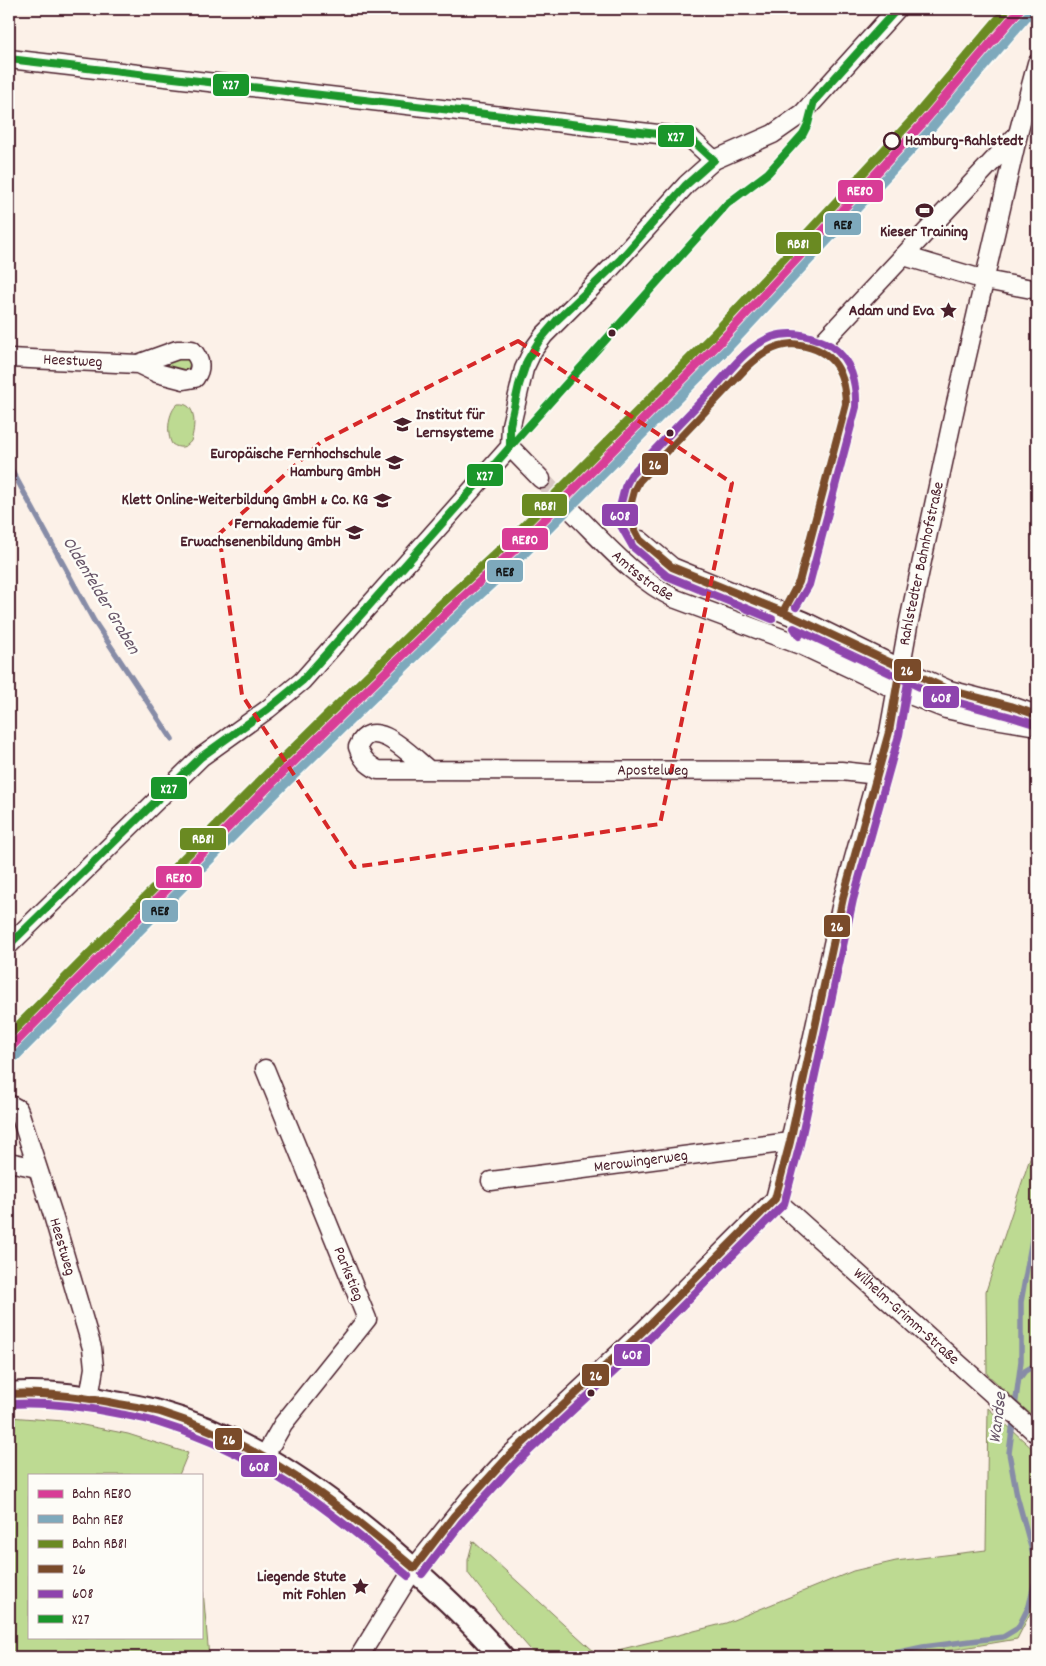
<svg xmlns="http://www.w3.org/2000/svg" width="1046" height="1666" font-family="Dekko,sans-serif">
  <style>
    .green { fill: #bdda92; stroke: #847c5e }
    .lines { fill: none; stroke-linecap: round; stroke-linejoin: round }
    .stream { stroke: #878ca7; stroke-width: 5.5 }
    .minor-tunnel { stroke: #d8c7c2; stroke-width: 18; stroke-dasharray: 18 9; stroke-linecap: butt }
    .minor-casing { stroke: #4a1f2b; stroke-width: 21 }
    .major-casing { stroke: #4a1f2b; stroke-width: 26 }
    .minor { stroke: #fdfcf7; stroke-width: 18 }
    .major { stroke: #fdfcf7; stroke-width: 22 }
    .bus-1-casing { stroke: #fdfcf7; stroke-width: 11 }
    .bus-2-casing { stroke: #fdfcf7; stroke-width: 11 }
    .bus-3-casing { stroke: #fdfcf7; stroke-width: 11 }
    .bus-1 { stroke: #7a4b2a; stroke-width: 8 }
    .bus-2 { stroke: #8e44ad; stroke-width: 8 }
    .bus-3 { stroke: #1a962b; stroke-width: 8 }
    .rail-1-casing { stroke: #fdfcf7; stroke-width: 12 }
    .rail-2-casing { stroke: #fdfcf7; stroke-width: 12 }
    .rail-3-casing { stroke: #fdfcf7; stroke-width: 12 }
    .rail-1 { stroke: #d83c96; stroke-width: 9 }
    .rail-2 { stroke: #7ea9bc; stroke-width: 9 }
    .rail-3 { stroke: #6a8a22; stroke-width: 9 }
    .marked { fill: none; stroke: #d62828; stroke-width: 4; stroke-dasharray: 10 6; stroke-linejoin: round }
    .stop-dot { fill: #fdfcf7; stroke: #4a1f2b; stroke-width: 2.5 }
    .bus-dot { fill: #4a1f2b; stroke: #fdfcf7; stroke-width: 2 }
    .labels { text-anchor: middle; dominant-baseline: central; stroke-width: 5; stroke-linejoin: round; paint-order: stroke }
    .stop-label { font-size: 16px; font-weight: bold; fill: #4a1f2b; stroke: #fdfcf7; text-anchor: start }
    .poi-label { font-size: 16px; font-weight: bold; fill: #4a1f2b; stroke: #fdfcf7; text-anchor: end }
    .street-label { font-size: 16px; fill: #4a1f2b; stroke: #fdfcf7 }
    .water-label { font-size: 18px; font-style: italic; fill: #685669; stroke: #fdfcf7 }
    .line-badge { stroke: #fdfcf7; stroke-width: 2 }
    .badge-label { font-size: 14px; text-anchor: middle; font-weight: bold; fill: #fff }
    .pale-badge-label { font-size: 14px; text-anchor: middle; font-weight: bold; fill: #111 }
  </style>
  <rect width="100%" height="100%" fill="#fcf1e8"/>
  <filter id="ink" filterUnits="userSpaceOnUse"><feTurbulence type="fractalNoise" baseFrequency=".02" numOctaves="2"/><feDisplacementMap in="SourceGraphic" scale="10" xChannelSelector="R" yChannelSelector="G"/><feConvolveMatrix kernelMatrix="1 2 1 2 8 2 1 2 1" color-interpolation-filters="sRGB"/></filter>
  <g filter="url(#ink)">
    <g class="green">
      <path d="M181 357 188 358 190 363 188 369 185 370 161 368 157 363Z"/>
      <path d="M178 404C198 402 195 428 191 441 186 448 179 449 172 444 166 434 168 411 178 404Z"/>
      <path d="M1037 1149V1420L987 1374 986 1291 1030 1158Z"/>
      <path d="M988 1408 1037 1453V1600L1017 1639 909 1657H537L503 1618 468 1573V1560L473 1541 598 1655 726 1623 853 1571 896 1561 986 1550Z"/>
      <path d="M9 1417 63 1421 128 1434 188 1453 179 1475H29V1637H201V1568L209 1657H9Z"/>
    </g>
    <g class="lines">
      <g class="stream">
        <path d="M9 465 94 621 172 739"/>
        <path d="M1020 1378 1025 1371 1037 1364"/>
        <path d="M876 1657 923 1647 1003 1637 1018 1628 1029 1606 1035 1581 1036 1565 1017 1496 1009 1453 1021 1361V1302L1037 1211"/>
      </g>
      <path class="minor-tunnel" d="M541 479 570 509"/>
      <defs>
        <g id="minor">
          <path d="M9 59 684 137 691 139 714 160"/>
          <path d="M904 256 985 280 1037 290"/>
          <path d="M820 345 1018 134"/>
          <path id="s1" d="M9 358 138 364 157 373 184 380 195 378C203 367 200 359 192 350H177L138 364"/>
          <path d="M510 447 541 479"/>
          <path id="s2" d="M570 509C603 541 634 579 676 599L803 646 897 690 946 709 977 716 1037 726"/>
          <path d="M640 540 672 567 804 621 900 668 949 690 1011 706 1037 715"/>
          <path id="s3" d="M429 770C412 757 372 712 358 747 362 759 367 764 378 770L841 771 878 775"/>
          <path d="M9 945 201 757 268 709 302 681 510 447 511 425 524 369 533 350 544 335 611 268 687 184 714 160 773 134 803 113 897 9"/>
          <path id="s4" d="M9 1104 18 1109 20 1114 52 1212 92 1348 94 1368 89 1398"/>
          <path d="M9 1162 37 1168"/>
          <path id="s5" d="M491 1181 790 1142"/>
          <path id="s6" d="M775 1199 1037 1434"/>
          <path d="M264 1457 283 1424 367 1319 265 1069"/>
          <path id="s7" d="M359 1657 414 1568 470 1498 509 1456 644 1330 775 1199 790 1142 843 898 889 732 908 626 954 412 1018 134 1037 63"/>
        </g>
        <path id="major" d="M9 1394C43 1391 77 1395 110 1402 126 1405 143 1407 158 1412 245 1436 320 1489 388 1547 428 1581 467 1617 502 1657"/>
      </defs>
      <use href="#minor" class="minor-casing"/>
      <use href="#major" class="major-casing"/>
      <use href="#minor" class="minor"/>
      <use href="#major" class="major"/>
      <defs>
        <g id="bus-1">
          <path d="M792 344C830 347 845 367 846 404L799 582 783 612 672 567 640 540 631 523 630 506 634 491 639 481 747 367C760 355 773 345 792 344Z"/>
          <path d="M783 612 949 690 1011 706 1037 715"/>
          <path d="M9 1394C46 1392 82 1397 119 1404 132 1406 146 1408 160 1412 263 1444 333 1500 414 1568"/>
          <path d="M414 1568 454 1516 509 1456 644 1330 775 1199 790 1142 843 898 889 732 900 668"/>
        </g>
        <g id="bus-2">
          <path d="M772 619 667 576 633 547 621 526 620 507 625 487 631 475C658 446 685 418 713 389 730 371 747 346 772 337 792 330 814 336 831 346 851 359 857 384 856 407L809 585 796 607"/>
          <path d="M799 636 794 628 945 699 1008 716 1034 724"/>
          <path d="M10 1404C45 1402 80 1406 115 1413 129 1416 143 1418 156 1422 257 1452 329 1509 408 1576"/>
          <path d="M422 1574 462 1522 516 1463 651 1337 784 1204 800 1144 853 900 899 735 910 670"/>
        </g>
        <g id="bus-3">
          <path d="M9 59 684 137 691 139 714 160 686 185 620 260 557 320 539 341 527 361 519 385 510 425V447L302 681 268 709 201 757 9 945"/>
          <path d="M509 448 727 204 768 173 803 134 808 124 814 101 897 9"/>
        </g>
      </defs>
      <use href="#bus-1" class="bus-1-casing"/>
      <use href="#bus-2" class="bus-2-casing"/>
      <use href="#bus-3" class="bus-3-casing"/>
      <use href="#bus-1" class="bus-1"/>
      <use href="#bus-2" class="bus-2"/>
      <use href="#bus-3" class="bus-3"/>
      <defs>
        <path id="rail-1" d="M9 1049 273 782 447 612 515 549 720 342 921 125 1020 9"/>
        <path id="rail-2" d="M16 1056 280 789 454 619 522 556 727 349 928 132 1028 15"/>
        <path id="rail-3" d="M9 1035 266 775 440 605 508 542 713 335 914 118 1007 9"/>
      </defs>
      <use href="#rail-1" class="rail-1-casing"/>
      <use href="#rail-2" class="rail-2-casing"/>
      <use href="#rail-3" class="rail-3-casing"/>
      <use href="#rail-1" class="rail-1"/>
      <use href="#rail-2" class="rail-2"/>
      <use href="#rail-3" class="rail-3"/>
    </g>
  </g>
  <path class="marked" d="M518 341 732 483 660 824 354 867 242 695 219 534 321 442Z"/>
  <defs>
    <symbol id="stadium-bare" viewBox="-9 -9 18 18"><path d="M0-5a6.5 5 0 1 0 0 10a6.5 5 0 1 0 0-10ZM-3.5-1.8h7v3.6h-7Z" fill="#4a1f2b" stroke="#fdfcf7" stroke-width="2.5" paint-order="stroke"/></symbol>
    <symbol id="sight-bare" viewBox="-9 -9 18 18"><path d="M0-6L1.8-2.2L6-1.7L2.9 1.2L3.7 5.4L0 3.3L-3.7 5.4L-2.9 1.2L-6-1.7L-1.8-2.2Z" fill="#4a1f2b" stroke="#fdfcf7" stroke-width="2.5" paint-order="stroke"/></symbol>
    <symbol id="university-bare" viewBox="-9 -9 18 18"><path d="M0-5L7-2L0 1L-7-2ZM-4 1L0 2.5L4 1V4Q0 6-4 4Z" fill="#4a1f2b" stroke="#fdfcf7" stroke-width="2.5" paint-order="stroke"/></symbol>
  </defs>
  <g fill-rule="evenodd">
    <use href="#stadium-bare" x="912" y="198" width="25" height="25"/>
    <use href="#sight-bare" x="936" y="298" width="25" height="25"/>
    <use href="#university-bare" x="390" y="412" width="25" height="25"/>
    <use href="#university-bare" x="382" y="450" width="25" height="25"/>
    <use href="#university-bare" x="370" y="488" width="25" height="25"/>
    <use href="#university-bare" x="342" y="520" width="25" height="25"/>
    <use href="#sight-bare" x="348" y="1574" width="25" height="25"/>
  </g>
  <circle class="stop-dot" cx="892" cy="141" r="8"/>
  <g class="bus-dot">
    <circle cx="612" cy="333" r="4.5"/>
    <circle cx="670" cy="433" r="4.5"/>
    <circle cx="591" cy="1393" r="4.5"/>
  </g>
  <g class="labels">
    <g class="stop-label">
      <text x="905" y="141">Hamburg-Rahlstedt</text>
    </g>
    <g class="poi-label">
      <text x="924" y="232" text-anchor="middle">Kieser Training</text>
      <text x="934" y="311">Adam und Eva</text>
      <text x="416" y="415" text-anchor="start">Institut für<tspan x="416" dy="18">Lernsysteme</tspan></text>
      <text x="381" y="454">Europäische Fernhochschule<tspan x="381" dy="18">Hamburg GmbH</tspan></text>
      <text x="368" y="500">Klett Online-Weiterbildung GmbH &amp; Co. KG</text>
      <text x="341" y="524">Fernakademie für<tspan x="341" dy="18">Erwachsenenbildung GmbH</tspan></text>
      <text x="346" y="1577">Liegende Stute<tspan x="346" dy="18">mit Fohlen</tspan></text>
    </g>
    <g class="street-label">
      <text stroke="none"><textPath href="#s1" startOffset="64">Heestweg</textPath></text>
      <text stroke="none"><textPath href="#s7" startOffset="1274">Rahlstedter Bahnhofstraße</textPath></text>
      <text stroke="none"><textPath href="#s2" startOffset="99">Amtsstraße</textPath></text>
      <text stroke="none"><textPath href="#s3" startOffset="395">Apostelweg</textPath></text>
      <text stroke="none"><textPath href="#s5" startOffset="151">Merowingerweg</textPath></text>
      <text stroke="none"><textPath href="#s4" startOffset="155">Heestweg</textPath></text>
      <text transform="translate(348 1274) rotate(68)">Parkstieg</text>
      <text stroke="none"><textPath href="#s6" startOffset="176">Wilhelm-Grimm-Straße</textPath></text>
    </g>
    <g class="water-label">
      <text transform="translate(100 596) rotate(59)">Oldenfelder Graben</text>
      <text transform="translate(999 1418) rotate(-83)">Wandse</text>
    </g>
  </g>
  <g class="line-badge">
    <rect x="212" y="73" width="38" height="24" rx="5" fill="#1a962b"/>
    <rect x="657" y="124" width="38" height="24" rx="5" fill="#1a962b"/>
    <rect x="837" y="179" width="47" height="24" rx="5" fill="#d83c96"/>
    <rect x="824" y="212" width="38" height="24" rx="5" fill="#7ea9bc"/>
    <rect x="775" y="231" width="47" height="24" rx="5" fill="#6a8a22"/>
    <rect x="641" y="452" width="28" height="24" rx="5" fill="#7a4b2a"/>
    <rect x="466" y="463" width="38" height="24" rx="5" fill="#1a962b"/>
    <rect x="521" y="493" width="47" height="24" rx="5" fill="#6a8a22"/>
    <rect x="601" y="503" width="38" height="24" rx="5" fill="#8e44ad"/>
    <rect x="501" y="527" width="48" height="24" rx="5" fill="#d83c96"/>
    <rect x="486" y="559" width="38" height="24" rx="5" fill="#7ea9bc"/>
    <rect x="893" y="658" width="29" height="24" rx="5" fill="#7a4b2a"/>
    <rect x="922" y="685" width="38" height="24" rx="5" fill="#8e44ad"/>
    <rect x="150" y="776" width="38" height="24" rx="5" fill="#1a962b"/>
    <rect x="179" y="827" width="48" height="24" rx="5" fill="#6a8a22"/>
    <rect x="155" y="865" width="48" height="24" rx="5" fill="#d83c96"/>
    <rect x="141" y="899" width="38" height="24" rx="5" fill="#7ea9bc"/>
    <rect x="823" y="914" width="28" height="24" rx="5" fill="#7a4b2a"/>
    <rect x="613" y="1343" width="38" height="24" rx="5" fill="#8e44ad"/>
    <rect x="581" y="1363" width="29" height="24" rx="5" fill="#7a4b2a"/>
    <rect x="214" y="1427" width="29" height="24" rx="5" fill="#7a4b2a"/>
    <rect x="240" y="1454" width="38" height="24" rx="5" fill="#8e44ad"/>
  </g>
  <g class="badge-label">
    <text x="231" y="89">X27</text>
    <text x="676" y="141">X27</text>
    <text x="860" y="195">RE80</text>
    <text x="798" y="248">RB81</text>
    <text x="655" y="469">26</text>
    <text x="485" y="480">X27</text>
    <text x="545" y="510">RB81</text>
    <text x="620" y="520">608</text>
    <text x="525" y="544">RE80</text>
    <text x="907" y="675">26</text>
    <text x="941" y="702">608</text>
    <text x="169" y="793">X27</text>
    <text x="203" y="843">RB81</text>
    <text x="179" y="882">RE80</text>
    <text x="837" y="931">26</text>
    <text x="632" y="1359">608</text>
    <text x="596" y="1380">26</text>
    <text x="229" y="1444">26</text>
    <text x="259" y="1471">608</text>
  </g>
  <g class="pale-badge-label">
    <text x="843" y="229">RE8</text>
    <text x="505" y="576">RE8</text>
    <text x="160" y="915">RE8</text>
  </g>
  <rect width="1046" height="1666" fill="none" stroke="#fdfcf7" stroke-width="30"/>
  <rect x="15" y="15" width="1016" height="1636" fill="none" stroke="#4a1f2b" stroke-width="2" filter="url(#ink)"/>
  <rect x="28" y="1474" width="175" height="165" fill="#fdfcf7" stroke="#b5a4a5"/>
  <rect x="38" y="1490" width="25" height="8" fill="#d83c96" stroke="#b5a4a5"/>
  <text x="72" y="1498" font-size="15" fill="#4a1f2b">Bahn RE80</text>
  <rect x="38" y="1515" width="25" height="8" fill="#7ea9bc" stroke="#b5a4a5"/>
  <text x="72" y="1524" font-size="15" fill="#4a1f2b">Bahn RE8</text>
  <rect x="38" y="1540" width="25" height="8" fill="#6a8a22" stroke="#b5a4a5"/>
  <text x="72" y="1548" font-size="15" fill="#4a1f2b">Bahn RB81</text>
  <rect x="38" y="1565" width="25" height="8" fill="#7a4b2a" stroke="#b5a4a5"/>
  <text x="72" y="1574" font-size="15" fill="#4a1f2b">26</text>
  <rect x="38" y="1590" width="25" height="8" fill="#8e44ad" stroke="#b5a4a5"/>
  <text x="72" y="1598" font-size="15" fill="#4a1f2b">608</text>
  <rect x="38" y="1615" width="25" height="8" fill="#1a962b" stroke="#b5a4a5"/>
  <text x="72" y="1624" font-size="15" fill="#4a1f2b">X27</text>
</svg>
